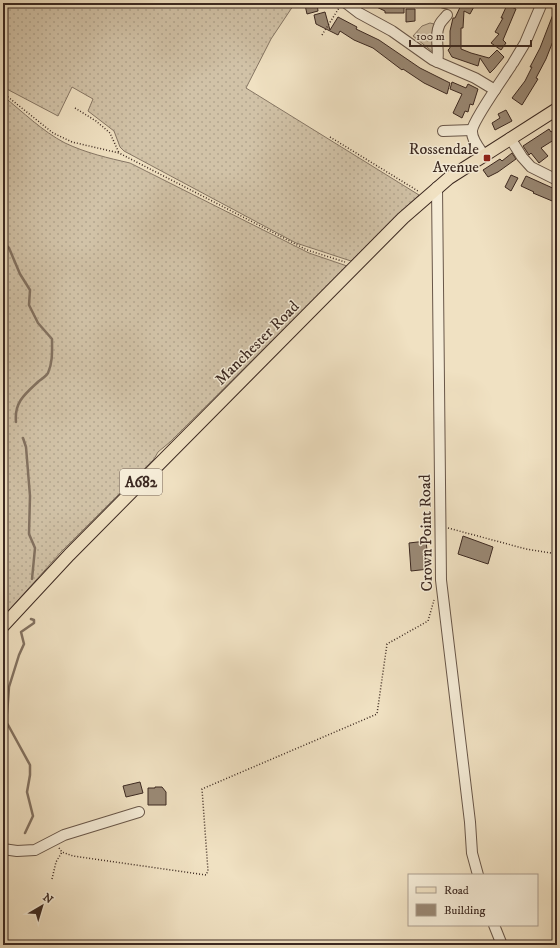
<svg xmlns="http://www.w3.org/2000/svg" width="560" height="948" font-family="'IM FELL DW Pica',serif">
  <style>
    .grass { fill: url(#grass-dots); stroke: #867664 }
    .forest { fill: url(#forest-crowns); stroke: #867664 }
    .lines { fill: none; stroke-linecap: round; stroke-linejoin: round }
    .stream { stroke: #837261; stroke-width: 2.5 }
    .building { fill: #9a8975; stroke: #3c2921 }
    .minor-casing { stroke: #695749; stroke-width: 12 }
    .major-casing { stroke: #3c2921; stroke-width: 14 }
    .path { stroke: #3c2921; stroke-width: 1.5; stroke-dasharray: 1 2; stroke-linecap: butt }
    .minor { stroke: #f5ecd7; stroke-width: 10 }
    .major { stroke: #f0e1c2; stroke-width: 12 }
    .poi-dot { fill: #8f2418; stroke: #f5ecd7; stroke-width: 1.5 }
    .labels { text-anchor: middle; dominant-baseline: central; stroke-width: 3; stroke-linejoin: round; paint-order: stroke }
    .shield { fill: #f5ecd7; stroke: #746458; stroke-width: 1 }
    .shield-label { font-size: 15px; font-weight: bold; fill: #3c2921 }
    .poi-label { font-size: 16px; fill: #3c2921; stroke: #f5ecd7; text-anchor: end }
    .street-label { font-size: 16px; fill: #3c2921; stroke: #f5ecd7 }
  </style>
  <defs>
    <pattern id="grass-dots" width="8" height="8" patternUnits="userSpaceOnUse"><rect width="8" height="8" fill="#d1c2a7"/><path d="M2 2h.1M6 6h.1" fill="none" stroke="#b4a78f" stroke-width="1.8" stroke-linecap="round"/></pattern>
    <pattern id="forest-crowns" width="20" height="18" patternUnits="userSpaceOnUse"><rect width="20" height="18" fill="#d1c2a7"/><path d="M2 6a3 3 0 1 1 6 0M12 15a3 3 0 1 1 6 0" fill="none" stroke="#b4a78f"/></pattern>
  </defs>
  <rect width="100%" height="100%" fill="#f0e1c2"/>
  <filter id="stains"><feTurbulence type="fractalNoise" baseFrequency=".005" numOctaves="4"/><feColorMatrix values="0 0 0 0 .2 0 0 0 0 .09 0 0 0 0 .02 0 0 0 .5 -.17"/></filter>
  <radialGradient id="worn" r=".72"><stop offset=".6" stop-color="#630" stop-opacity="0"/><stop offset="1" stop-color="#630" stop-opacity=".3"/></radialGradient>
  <g class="grass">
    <path d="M3 3H295L271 39 246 88 419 195 351 261 296 243 124 151 120 147 114 131 88 111 93 99 72 87 58 116 3 87Z"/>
    <path d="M3 96C23 112 42 131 65 143 86 153 108 158 130 163L309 253 347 266 170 442 158 452 154 459 61 552 3 617Z"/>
  </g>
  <path class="forest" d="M430 23 434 24 432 34 433 52 413 36 422 26Z"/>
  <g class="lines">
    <g class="stream">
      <path d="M3 242 9 248 20 274 30 290 29 305 38 323 52 339C52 350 53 362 48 373 46 376 42 379 39 381 25 394 14 402 16 422"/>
      <path d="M23 438 26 447 30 496 29 534 35 548 32 579"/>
      <path d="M25 833 33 816 27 792 30 775V765L7 723V715L9 687 19 655 24 644 21 632 34 623V620L31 619"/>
    </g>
  </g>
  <g class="building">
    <path d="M313 3H317L318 11 307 14 305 5Z"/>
    <path d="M368 3 404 4V13H385V11Z"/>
    <path d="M462 3H476L470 14 464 11 463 28H461V49L471 53 489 58 497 50 504 57 494 69 490 73 480 58 478 66 452 57 448 50 450 48V31L453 18H455Z"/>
    <path d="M557 4V31L546 59 536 78 538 79 522 105 512 98 525 81 532 67H530L540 48Z"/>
    <path d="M507 5 516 9 503 40 506 43 501 50 491 43 499 34 495 32 503 18H501Z"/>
    <path d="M406 9H415V21L406 22Z"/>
    <path d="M325 12 330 30 338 17 357 27 356 29 379 40 420 68 450 83 447 94 424 83 403 69 402 70 373 48 354 40 340 31 338 35 316 24 314 15Z"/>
    <path d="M452 82 466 88 468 84 478 89 473 105 470 104 468 112 465 111 462 118 453 113 462 94 450 89Z"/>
    <path d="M506 110 512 121 495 130 492 123 500 118 498 114Z"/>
    <path d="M557 128V138L541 148 548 156 539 163 531 153 529 155 523 146 549 129 551 132Z"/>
    <path d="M512 153 516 159 498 172 488 177 483 170 500 159 502 161Z"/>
    <path d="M511 175 518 178 511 191 505 187Z"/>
    <path d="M526 176 557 190V203L533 193 534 192 521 186Z"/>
    <path d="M463 536 493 547 488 564 458 554Z"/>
    <path d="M426 541 429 569 411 571 409 543Z"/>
    <path d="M140 782 143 793 126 797 123 786Z"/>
    <path d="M155 787H162L166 792V805H148V788H155Z"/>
  </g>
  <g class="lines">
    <defs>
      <g id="minor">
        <path d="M346 3 359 13 392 31 433 60 475 78 495 90"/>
        <path d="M444 3H445"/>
        <path d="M437 62C440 50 434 37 439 26 440 22 444 19 447 15"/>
        <path d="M513 63 525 43 542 3"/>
        <path d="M443 131 472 130"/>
        <path d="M510 138 522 157 531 167 557 180"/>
        <path d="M484 155C479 148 471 139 472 130 474 119 503 78 511 66"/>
        <path d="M437 187 441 580 470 822 472 853 478 875"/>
        <path d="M3 849 17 851 35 850 64 835 139 812"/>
        <path d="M494 925 502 945"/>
      </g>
      <path id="major" d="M3 626 69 555 403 218 449 178 557 109"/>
    </defs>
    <use href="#minor" class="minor-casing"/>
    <use href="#major" class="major-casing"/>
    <g class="path">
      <path d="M322 35 339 8"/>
      <path d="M3 93 53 133 72 142 119 153 307 250 345 262"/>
      <path d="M75 108 96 121 110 133 119 153"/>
      <path d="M330 137 418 191"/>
      <path d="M448 528 526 549 557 554"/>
      <path d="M59 848 62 852 73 856 206 875 208 871 202 789 377 714 387 644 428 621 434 600"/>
      <path d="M52 879 56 862 62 852"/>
    </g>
    <use href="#minor" class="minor"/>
    <use href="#major" class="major"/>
  </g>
  <rect class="poi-dot" x="483" y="154" width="8" height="8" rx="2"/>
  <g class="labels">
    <rect class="shield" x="120" y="469" width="42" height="26" rx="3"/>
    <g class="shield-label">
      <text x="141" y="482">A682</text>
    </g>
    <g class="poi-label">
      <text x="479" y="149">Rossendale<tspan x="479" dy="18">Avenue</tspan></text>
    </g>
    <g class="street-label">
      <text transform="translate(257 343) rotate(-45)">Manchester Road</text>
      <text transform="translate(426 533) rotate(-91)">Crown Point Road</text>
    </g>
  </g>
  <rect width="560" height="948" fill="none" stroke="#f0e1c2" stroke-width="16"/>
  <rect x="4" y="4" width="552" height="940" fill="none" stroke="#3c2921" stroke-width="2"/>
  <rect x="8" y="8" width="544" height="932" fill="none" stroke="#3c2921"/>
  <rect x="408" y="874" width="130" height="52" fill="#f5ecd7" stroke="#ab9e8e"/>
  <rect x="416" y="887" width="20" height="6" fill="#f0e1c2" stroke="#ab9e8e"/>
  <text x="444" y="894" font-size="12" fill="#3c2921">Road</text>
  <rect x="416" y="904" width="20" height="12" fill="#9a8975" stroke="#ab9e8e"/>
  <text x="444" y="914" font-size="12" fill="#3c2921">Building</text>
  <g transform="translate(42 906) rotate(38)" stroke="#f5ecd7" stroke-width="3" paint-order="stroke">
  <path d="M0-3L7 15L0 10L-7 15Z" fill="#3c2921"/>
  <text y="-6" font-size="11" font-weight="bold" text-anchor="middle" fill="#3c2921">N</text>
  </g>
  <path d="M410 40v6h121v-6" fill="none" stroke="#3c2921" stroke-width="2"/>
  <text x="416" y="40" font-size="12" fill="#3c2921" stroke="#f5ecd7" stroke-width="3" paint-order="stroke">100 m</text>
  <rect width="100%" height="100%" filter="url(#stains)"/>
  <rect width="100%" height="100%" fill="url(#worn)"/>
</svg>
